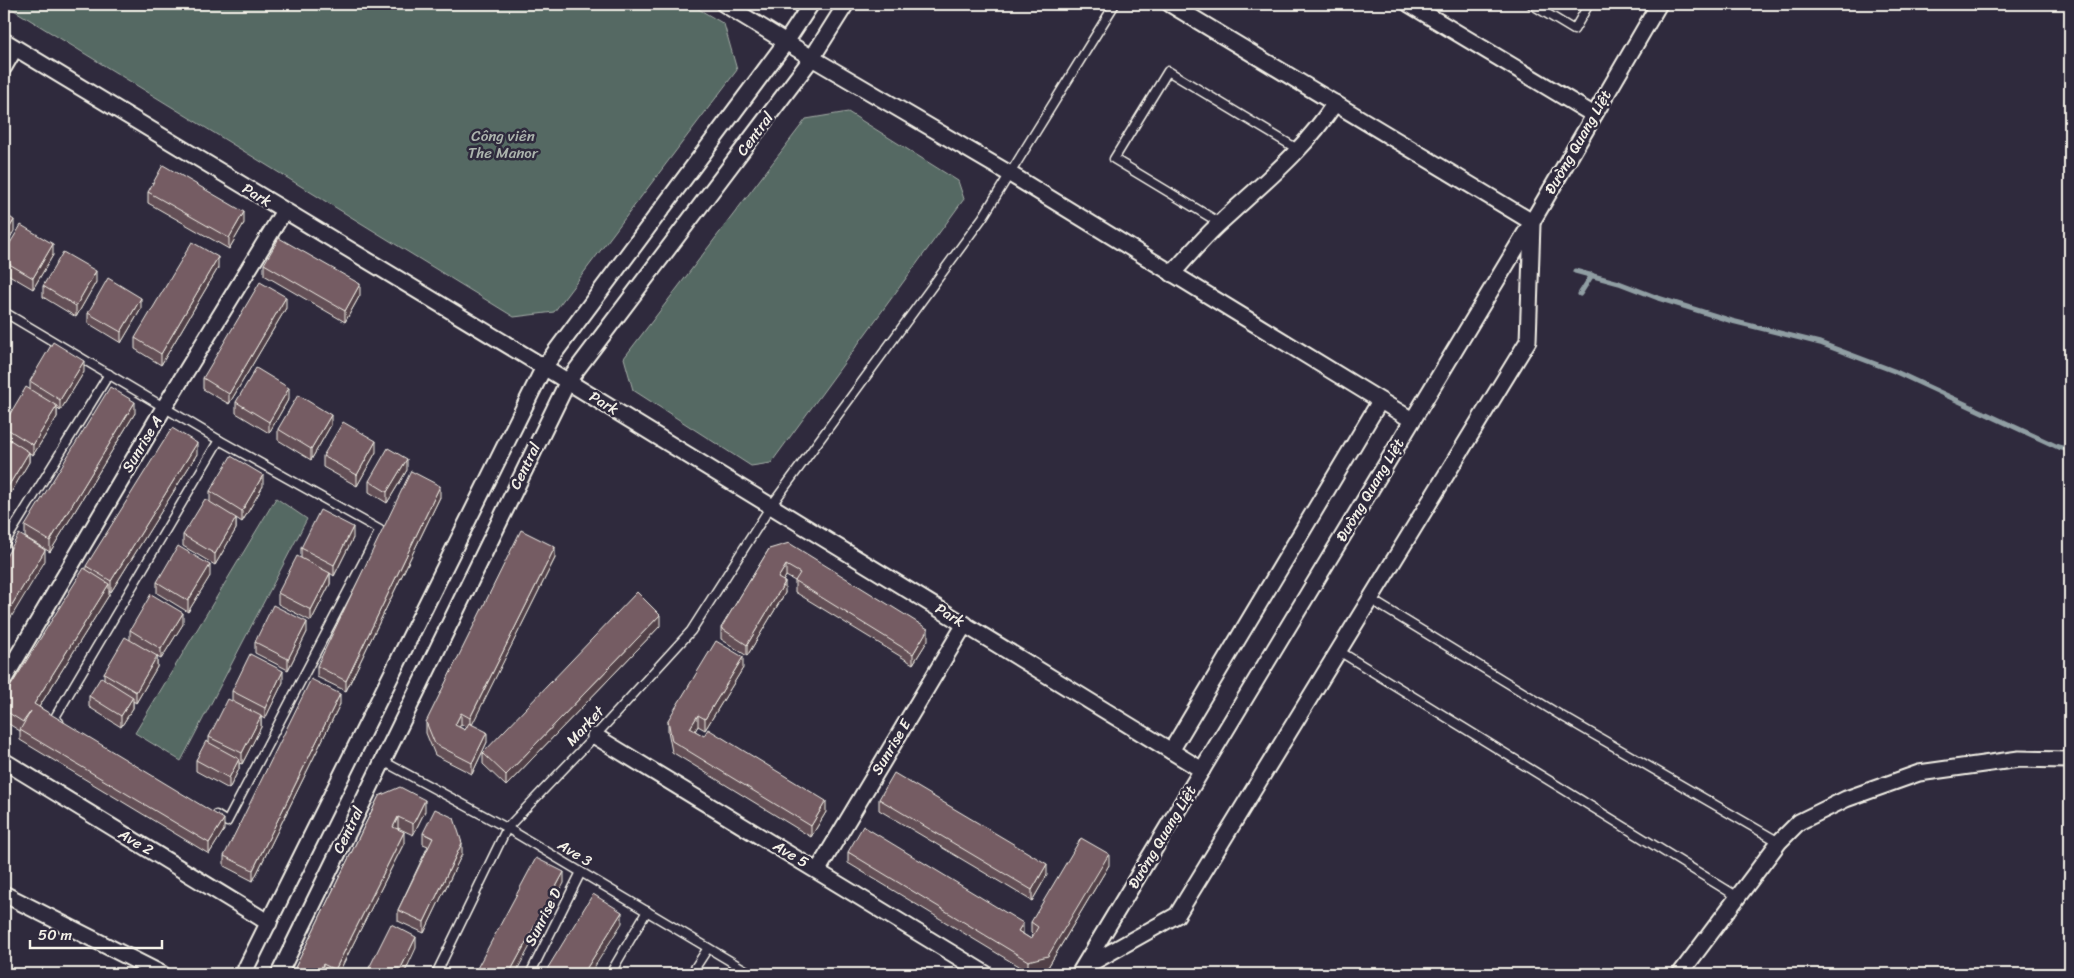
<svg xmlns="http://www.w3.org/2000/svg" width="2074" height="978" font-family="Sriracha,sans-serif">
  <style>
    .green { fill: #546964; stroke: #a4ada6 }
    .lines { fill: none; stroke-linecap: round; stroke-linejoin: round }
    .stream { stroke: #909ea3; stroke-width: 5 }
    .lane-casing { stroke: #f4f1e8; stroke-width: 11 }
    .street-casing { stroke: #f4f1e8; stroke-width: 19 }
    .lane { stroke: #2f2a3d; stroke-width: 8 }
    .street { stroke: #2f2a3d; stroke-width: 15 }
    .wall { fill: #644f56; stroke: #f4f1e8; fill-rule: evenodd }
    .shaded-wall { fill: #514046; stroke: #f4f1e8 }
    .building { fill: #745c64; stroke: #f4f1e8 }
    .labels { text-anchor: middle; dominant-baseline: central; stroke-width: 5; stroke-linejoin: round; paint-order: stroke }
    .street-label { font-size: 15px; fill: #f4f1e8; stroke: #2f2a3d }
    .park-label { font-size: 15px; fill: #acb4ad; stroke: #2f2a3d }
  </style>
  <rect width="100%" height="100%" fill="#2f2a3d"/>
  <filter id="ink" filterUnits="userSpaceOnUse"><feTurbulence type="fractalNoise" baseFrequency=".02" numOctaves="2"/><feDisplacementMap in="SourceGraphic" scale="10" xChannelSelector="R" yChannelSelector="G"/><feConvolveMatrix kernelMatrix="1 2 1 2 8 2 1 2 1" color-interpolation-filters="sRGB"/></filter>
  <g filter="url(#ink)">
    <g class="green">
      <path d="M4 4H690L724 24 737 70 554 312 514 317Z"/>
      <path d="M848 112 958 181 964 199 771 463 751 466 633 390 624 358 806 119Z"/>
      <path d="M276 498 307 519 181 761 135 733Z"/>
    </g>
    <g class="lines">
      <g class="stream">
        <path d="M1575 271 1619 283 1658 298 1732 321 1820 343 1894 371 2058 447 2070 450"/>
        <path d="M1580 294 1592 275"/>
      </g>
      <defs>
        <g id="lane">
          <path d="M1531 4 1574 30 1589 4"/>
          <path d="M1220 223 1114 159 1168 71 1299 150"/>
          <path d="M4 312 219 440 380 530 227 822 216 815"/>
          <path d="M4 544 109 374"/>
          <path d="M1370 599 1560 715 1779 842"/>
          <path d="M1339 651 1738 897"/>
          <path d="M59 722 54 719 219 440"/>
          <path d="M381 760 507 828 752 974"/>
          <path d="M436 974 507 828 595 736 691 631 771 506 983 217 1115 4"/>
          <path d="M530 974 581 872"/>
          <path d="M610 974 647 911"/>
          <path d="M691 974 708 948"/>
        </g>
        <g id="street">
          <path d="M724 4 812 58 1010 174 1412 420"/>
          <path d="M1170 4 1532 222"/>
          <path d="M1409 4 1594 115"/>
          <path d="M4 41 544 367 1202 770"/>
          <path d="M4 67 15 48"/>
          <path d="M1172 274C1188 256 1204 237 1222 221 1263 183 1304 151 1335 103"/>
          <path d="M4 679 165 406 284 211"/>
          <path d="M595 736 986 974"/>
          <path d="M1171 751 1380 401"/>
          <path d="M4 761 269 923"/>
          <path d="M818 870 965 624"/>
          <path d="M4 894 162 974"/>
          <path d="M1086 966 1177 915 1528 341 1532 224"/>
          <path d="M243 974 544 367 786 42 811 4"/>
          <path d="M279 974 568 381 812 58 846 4"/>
          <path d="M1079 974 1532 222 1659 4"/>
          <path d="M1680 974 1779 842 1799 822 1846 799 1919 773 2019 759 2070 760"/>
        </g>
      </defs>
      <use href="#lane" class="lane-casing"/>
      <use href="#street" class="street-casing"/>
      <use href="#lane" class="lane"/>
      <use href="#street" class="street"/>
    </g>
    <g class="wall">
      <path d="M148 192 244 223 229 249 148 203Z"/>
      <path d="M4 253 53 255 33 289 4 272Z"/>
      <path d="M264 264 360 295 345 322 264 275Z"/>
      <path d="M218 268 161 365 135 349V338Z"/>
      <path d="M96 282 76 317 43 297V286Z"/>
      <path d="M286 308 229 404 203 389V378Z"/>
      <path d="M141 309 121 343 88 323V313Z"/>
      <path d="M84 372 60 411 57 408V417L33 455 29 453V462L6 501 4 500V424L30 390V381Z"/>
      <path d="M289 398 269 433 236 413V402Z"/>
      <path d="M135 413 50 552 25 537V526Z"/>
      <path d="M331 425 311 460 278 440V429Z"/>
      <path d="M376 452 357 486 323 467V456Z"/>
      <path d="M197 454 111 592 109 591V595L39 707 224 830 209 854 20 740V731L4 721V697L86 570V566Z"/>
      <path d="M407 470 387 503 369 492V481Z"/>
      <path d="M263 486 242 522 236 518V529L215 565 183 546V535L210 502V491Z"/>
      <path d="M440 497 346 691 317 677V666Z"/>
      <path d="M353 538 334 576 330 573V584L311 621 278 604V593L301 558V548Z"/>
      <path d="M769 549 928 640 913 664 795 592V581L786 576 783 581 785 593 747 656 721 639V628Z"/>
      <path d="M555 558 472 724 487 742 472 774 435 755 426 733V722ZM461 724 467 727 465 730 459 727Z"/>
      <path d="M210 576 188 612 157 593V582Z"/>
      <path d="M183 624 161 659 157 657V667L136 703 133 701V708L121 727 89 707V696L104 679V673L130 640V630Z"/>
      <path d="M660 626 506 786 483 764V753Z"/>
      <path d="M307 632 288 670 255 653V642Z"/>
      <path d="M743 668 705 730 698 726 695 731 826 812 811 837 672 752 668 731V720Z"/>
      <path d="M283 682 265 719 261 717V727L242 764 239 763V769L229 789 196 771V760L209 742V737L232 701V691Z"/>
      <path d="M340 704 253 881 224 866V856Z"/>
      <path d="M379 796 425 811 413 835 398 828V829L404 843 338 974H292Z"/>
      <path d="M879 799 1047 875 1032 901 879 810Z"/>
      <path d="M423 833 462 854 424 933 398 921V910L428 846 423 844Z"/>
      <path d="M848 852 1023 934 1031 939 1033 935 1031 933V922L1109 865 1048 967 1028 972 848 863Z"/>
    </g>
    <g class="shaded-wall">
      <path d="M244 212V223L229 249V238Z"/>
      <path d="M14 220V231L4 248V237Z"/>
      <path d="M53 244V255L33 289V278Z"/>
      <path d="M218 257V268L161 365V354Z"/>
      <path d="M96 271V282L76 317V306Z"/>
      <path d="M360 284V295L345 322V311Z"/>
      <path d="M286 297V308L229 404V394Z"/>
      <path d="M141 298V309L121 343V332Z"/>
      <path d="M9 316V327L4 335V325Z"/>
      <path d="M84 361V372L60 411V400Z"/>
      <path d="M289 388V398L269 433V422Z"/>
      <path d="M135 402V413L50 552V541Z"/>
      <path d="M57 406V417L33 455V445Z"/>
      <path d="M331 415V425L311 460V449Z"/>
      <path d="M376 441V452L357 486V475Z"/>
      <path d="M197 443V454L111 592V581Z"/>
      <path d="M29 452V462L6 501V490Z"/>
      <path d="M407 459V470L387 503V492Z"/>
      <path d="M263 475V486L242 522V511Z"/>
      <path d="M440 486V497L346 691V681Z"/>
      <path d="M236 518V529L215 565V554Z"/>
      <path d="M353 527V538L334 576V565Z"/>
      <path d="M555 547V558L470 729V718Z"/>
      <path d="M45 550V561L4 629V618Z"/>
      <path d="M210 565V576L188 612V601Z"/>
      <path d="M786 565V576L778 589V578Z"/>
      <path d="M330 573V584L311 621V610Z"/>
      <path d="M785 582V593L747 656V645Z"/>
      <path d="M109 584V595L34 715V704Z"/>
      <path d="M183 613V624L161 659V649Z"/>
      <path d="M660 615V626L506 786V775Z"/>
      <path d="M307 622V632L288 670V659Z"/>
      <path d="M928 629V640L913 664V654Z"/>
      <path d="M157 656V667L136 703V692Z"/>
      <path d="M743 657V668L705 730V719Z"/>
      <path d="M283 671V682L265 719V708Z"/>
      <path d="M340 694V704L253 881V870Z"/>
      <path d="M133 697V708L121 727V716Z"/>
      <path d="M461 713V724L455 736V725Z"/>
      <path d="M698 715V726L690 739V728Z"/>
      <path d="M261 716V727L242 764V753Z"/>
      <path d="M487 732V742L472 774V763Z"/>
      <path d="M239 759V769L229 789V778Z"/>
      <path d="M425 800V811L413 835V824Z"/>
      <path d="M826 801V812L811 837V826Z"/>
      <path d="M398 817V828L393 838V827Z"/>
      <path d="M224 819V830L209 854V843Z"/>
      <path d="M404 832V843L338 974H335V970Z"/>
      <path d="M462 843V854L424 933V922Z"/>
      <path d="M1109 854V865L1048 967 1028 972V961Z"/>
      <path d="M1047 864V875L1032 901V890Z"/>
      <path d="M564 872V883L515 974H509Z"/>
      <path d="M622 912V923L590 974H583Z"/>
      <path d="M1023 923V934L1018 931Z"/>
      <path d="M416 937V948L404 974H398Z"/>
      <path d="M323 964V974H318Z"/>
    </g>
    <g class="building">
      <path d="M163 165 244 212 229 238 148 192Z"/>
      <path d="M4 213 14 220 4 237Z"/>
      <path d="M21 225 53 244 33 278 4 261V253Z"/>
      <path d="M279 238 360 284 345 311 264 264Z"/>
      <path d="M192 242 218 257 161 354 135 338Z"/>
      <path d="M63 252 96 271 76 306 43 286Z"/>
      <path d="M108 278 141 298 121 332 88 313Z"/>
      <path d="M260 282 286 297 229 394 203 378Z"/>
      <path d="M4 313 9 316 4 325Z"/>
      <path d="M53 342 84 361 60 400 30 381Z"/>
      <path d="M256 368 289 388 269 422 236 402Z"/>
      <path d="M26 387 57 406 33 445 4 427V424Z"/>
      <path d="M110 387 135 402 50 541 25 526Z"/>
      <path d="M298 395 331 415 311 449 278 429Z"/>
      <path d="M343 422 376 441 357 475 323 456Z"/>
      <path d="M172 428 197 443 111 581 86 566Z"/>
      <path d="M4 436 29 452 6 490 4 489Z"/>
      <path d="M388 448 407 459 387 492 369 481Z"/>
      <path d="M231 456 263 475 242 511 210 491Z"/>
      <path d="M411 471 440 486 346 681 317 666Z"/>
      <path d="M205 499 236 518 215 554 183 535Z"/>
      <path d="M320 510 353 527 334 565 301 548Z"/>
      <path d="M521 530 555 547 470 718 461 713 455 725 465 730 469 723 487 732 472 763 435 744 426 722Z"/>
      <path d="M19 534 45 550 4 618V560Z"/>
      <path d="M789 543 928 629 913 654 795 581 800 573 786 565 778 578 785 582 747 645 721 628 769 549Z"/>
      <path d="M178 546 210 565 188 601 157 582Z"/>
      <path d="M297 556 330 573 311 610 278 593Z"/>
      <path d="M84 568 109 584 34 704 224 819 209 843 20 730 31 711 23 722 4 710V697Z"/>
      <path d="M637 592 660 615 506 775 483 753Z"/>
      <path d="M151 594 183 613 161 649 130 630Z"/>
      <path d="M273 605 307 622 288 659 255 642Z"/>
      <path d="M125 637 157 656 136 692 104 673Z"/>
      <path d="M716 641 743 657 705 719 698 715 690 728 704 736 708 729 826 801 811 826 672 741 668 720Z"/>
      <path d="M250 654 283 671 265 708 232 691Z"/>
      <path d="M101 677 133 697 121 716 89 696Z"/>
      <path d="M311 679 340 694 253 870 224 856Z"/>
      <path d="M228 699 261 716 242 753 209 737Z"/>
      <path d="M206 741 239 759 229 778 196 760Z"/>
      <path d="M894 773 1047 864 1032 890 879 799Z"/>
      <path d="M400 787 425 800 413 824 398 817 393 827 404 832 335 970 323 964 318 974H292L379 796Z"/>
      <path d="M435 809 454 818 462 843 424 922 398 910 433 838 423 833Z"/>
      <path d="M863 826 1023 923 1018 931 1031 939 1038 927 1031 922 1081 838 1109 854 1048 956 1028 961 848 852Z"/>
      <path d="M536 858 564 872 509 974H474Z"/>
      <path d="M593 894 622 912 583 974H544Z"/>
      <path d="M391 924 416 937 398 974H366Z"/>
      <path d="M714 970 721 974H711Z"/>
    </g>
  </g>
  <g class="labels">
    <g class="street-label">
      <text transform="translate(755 134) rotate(-53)">Central</text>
      <text transform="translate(1578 142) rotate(-60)">Đường Quang Liệt</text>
      <text transform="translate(257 195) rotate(31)">Park</text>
      <text transform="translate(604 403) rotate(31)">Park</text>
      <text transform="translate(142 444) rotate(-59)">Sunrise A</text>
      <text transform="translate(525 466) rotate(-64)">Central</text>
      <text transform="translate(1370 490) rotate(-59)">Đường Quang Liệt</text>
      <text transform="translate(950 615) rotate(31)">Park</text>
      <text transform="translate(585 726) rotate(-47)">Market</text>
      <text transform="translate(891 747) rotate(-59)">Sunrise E</text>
      <text transform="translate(348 830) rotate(-64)">Central</text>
      <text transform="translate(1162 837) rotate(-59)">Đường Quang Liệt</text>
      <text transform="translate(136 842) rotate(31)">Ave 2</text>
      <text transform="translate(575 853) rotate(31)">Ave 3</text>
      <text transform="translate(791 854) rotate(31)">Ave 5</text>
      <text transform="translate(543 917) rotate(-63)">Sunrise D</text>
    </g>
    <g class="park-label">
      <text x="503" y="136">Công viên<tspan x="503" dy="17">The Manor</tspan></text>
    </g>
  </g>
  <rect width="2074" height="978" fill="none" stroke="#2f2a3d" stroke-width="20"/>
  <rect x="10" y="10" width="2054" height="958" fill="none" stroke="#f4f1e8" stroke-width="2" filter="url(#ink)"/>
  <path d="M30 940v8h132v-8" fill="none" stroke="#f4f1e8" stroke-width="2.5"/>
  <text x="38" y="940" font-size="15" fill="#f4f1e8" stroke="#2f2a3d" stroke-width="4" paint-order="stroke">50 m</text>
</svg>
